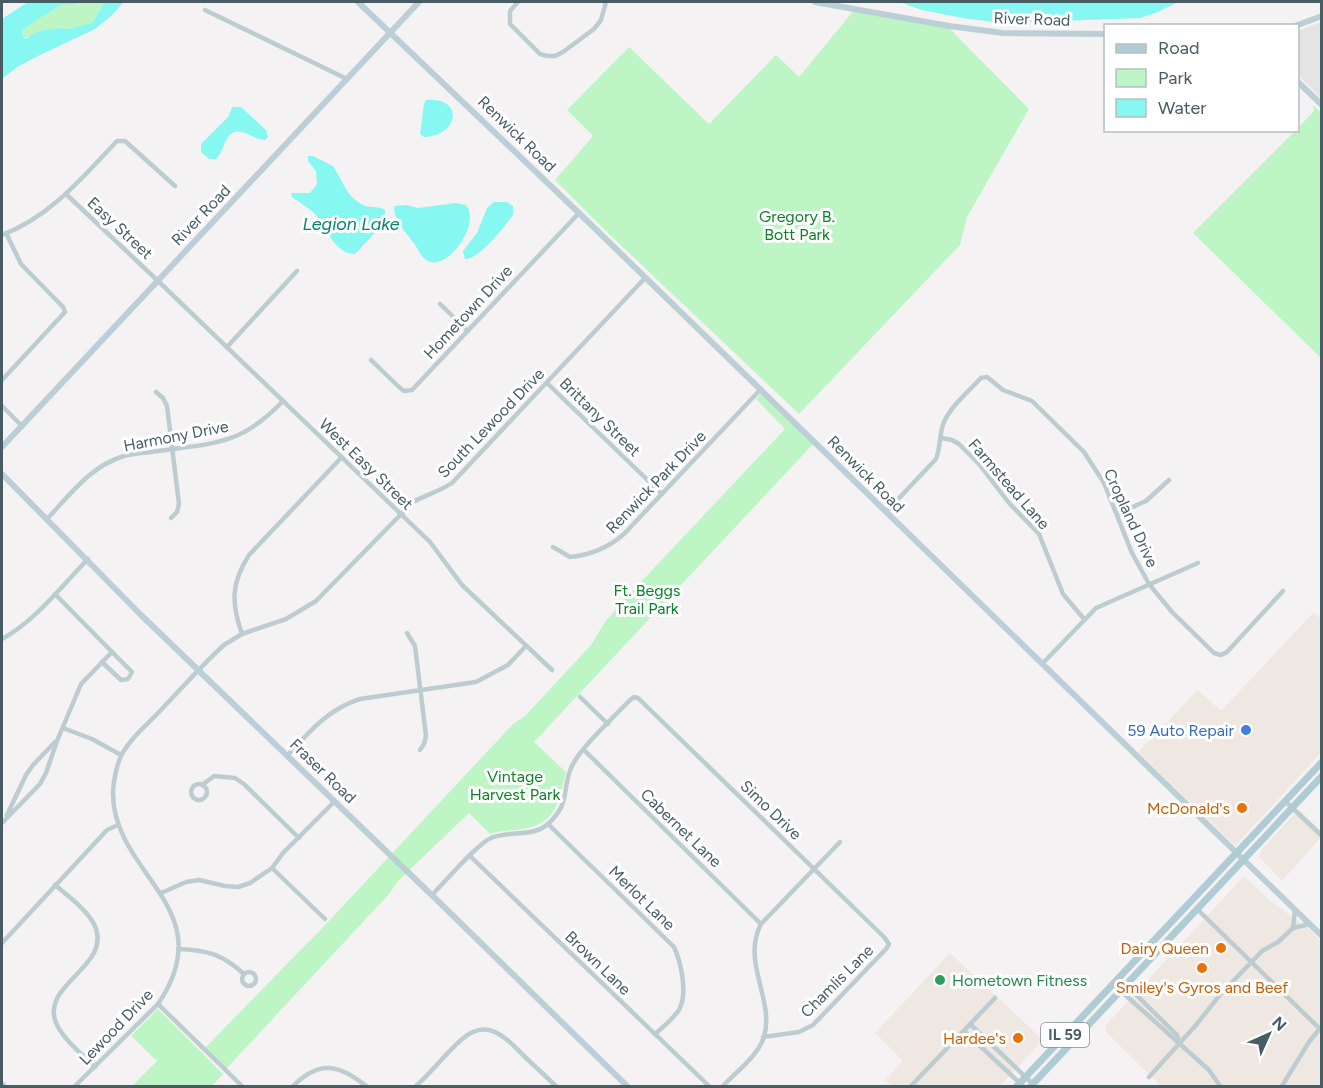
<svg xmlns="http://www.w3.org/2000/svg" width="1323" height="1088" font-family="Figtree,sans-serif">
  <style>
    .commercial { fill: #efe8e2 }
    .education { fill: #e6e3e5 }
    .green { fill: #bef5c4 }
    .water { fill: #86f7f1 }
    .lines { fill: none; stroke-linecap: round; stroke-linejoin: round }
    .street { stroke: #bcccd0; stroke-width: 4.5 }
    .secondary { stroke: #bccfd6; stroke-width: 6 }
    .primary { stroke: #afcbd3; stroke-width: 7 }
    .shop-dot { fill: #3f7fe0; stroke: #fff; stroke-width: 2 }
    .food-dot { fill: #e8710a; stroke: #fff; stroke-width: 2 }
    .leisure-dot { fill: #2e9e5b; stroke: #fff; stroke-width: 2 }
    .labels { text-anchor: middle; dominant-baseline: central; stroke-width: 6; stroke-linejoin: round; paint-order: stroke }
    .shield { fill: #fff; stroke: #7e8e92; stroke-width: 1.5 }
    .shield-label { font-size: 15px; font-weight: bold; fill: #475d63 }
    .street-label { font-size: 16px; fill: #475d63; stroke: #fff }
    .park-label { font-size: 16px; fill: #0c8328; stroke: #fff }
    .shop-label { font-size: 16px; fill: #366cbe; stroke: #fff; text-anchor: end }
    .food-label { font-size: 16px; fill: #c56008; stroke: #fff; text-anchor: end }
    .leisure-label { font-size: 16px; fill: #27864d; stroke: #fff; text-anchor: start }
    .water-label { font-size: 18px; font-style: italic; fill: #06817a; stroke: #fff }
  </style>
  <rect width="100%" height="100%" fill="#f5f2f3"/>
  <g class="commercial">
    <path d="M1314 612 1321 619V753L1235 846 1138 752 1198 690 1221 711Z"/>
    <path d="M1299 809 1321 831V837L1282 881 1259 857 1262 849Z"/>
    <path d="M1244 876 1268 899 1310 930 1321 942V1086H1161L1106 1032V1025Z"/>
    <path d="M950 953 1043 1040 1000 1086H892L885 1080 903 1061 875 1033Z"/>
  </g>
  <path class="education" d="M1321 22V98L1298 75V31Z"/>
  <g class="green">
    <path d="M81 2H105L92 23 67 29 58 28 39 31 31 36 22 38 24 29 41 16 63 4Z"/>
    <path d="M855 9 948 27 1029 109 967 217 960 245 799 414 608 233 555 180 593 136 567 110 629 47 709 124 776 55 799 77Z"/>
    <path d="M1313 105 1322 113 1321 358 1193 233 1295 131 1298 130V128L1314 111Z"/>
    <path d="M763 392 815 442 534 742 566 772C559 799 558 823 523 829 512 831 501 830 490 834L469 813 398 881 389 894 225 1070 204 1049 327 923 513 724 525 716 591 645 605 622 623 601 785 429 756 399Z"/>
    <path d="M158 1009 223 1074 212 1086H132L157 1061 131 1036Z"/>
  </g>
  <g class="water">
    <path d="M28 2H81L70 5 63 4 41 17 24 29 22 35 25 39 39 31 58 28 67 29 92 23 105 2H124L111 16 95 29 40 55 17 67 2 79V19Z"/>
    <path d="M899 2H1178L1158 12 1140 18 1005 23 968 19 922 10Z"/>
    <path d="M426 100C465 97 459 136 424 137L420 134 424 104Z"/>
    <path d="M232 107H241L266 130 268 137 265 140C253 140 238 123 228 137 223 144 223 152 216 159H209L201 152V144L229 116Z"/>
    <path d="M308 156H313L333 166C343 181 347 199 366 206 373 208 379 206 385 210L384 223 355 254C334 254 327 227 315 214 308 207 300 203 292 197L291 193H310L317 184 316 171 308 161Z"/>
    <path d="M494 202H507L513 206V215C504 227 480 259 465 259L463 251 477 233 487 208Z"/>
    <path d="M456 203 466 205C481 225 449 267 431 262 421 260 419 249 413 242 404 230 394 221 394 206L407 205 418 208Z"/>
  </g>
  <g class="lines">
    <g class="street">
      <path d="M518 2 510 11V24L540 54 547 56H555L563 52 594 29 601 20 606 2"/>
      <path d="M205 10 347 79"/>
      <path d="M67 195 157 280 430 542 462 585 552 670"/>
      <path d="M2 235C50 217 83 177 117 141H125L175 186"/>
      <path d="M440 304 468 331"/>
      <path d="M227 347 297 271"/>
      <path d="M371 360 400 388 404 391 412 390 579 213"/>
      <path d="M2 380 65 312 63 307 21 264 6 233"/>
      <path d="M547 383 662 494"/>
      <path d="M156 392 163 398 167 406 179 504 177 512 171 518"/>
      <path d="M2 406 22 426"/>
      <path d="M942 438 952 440 959 444 979 464 1009 503 1039 534 1063 594 1084 619"/>
      <path d="M886 512 936 459C941 447 939 433 944 422 951 406 969 391 981 378L987 377 1003 390 1032 401 1084 452 1104 483 1132 553 1149 584 1172 612 1214 653 1221 655 1227 652 1283 591"/>
      <path d="M1117 514 1146 501 1169 480"/>
      <path d="M47 519C69 496 90 467 121 457 133 453 146 453 158 451 216 443 241 445 283 401"/>
      <path d="M553 547 570 557C591 555 608 548 624 534L761 389"/>
      <path d="M407 633 415 646 426 736 424 744 420 750"/>
      <path d="M242 634C231 603 231 583 249 555L341 458"/>
      <path d="M2 639C35 621 61 587 88 559"/>
      <path d="M102 662 121 680 128 679 132 672 112 652"/>
      <path d="M1042 664 1096 608 1198 563"/>
      <path d="M580 697 608 724"/>
      <path d="M63 728 92 739 121 755"/>
      <path d="M584 750 761 924"/>
      <path d="M287 756C309 732 328 709 360 699L476 682 508 665 526 646"/>
      <circle cx="199" cy="792" r="8"/>
      <path d="M202 785 214 776 235 778 244 784 299 838"/>
      <path d="M1285 801 1322 836"/>
      <path d="M7 815 26 775 33 765 55 742"/>
      <path d="M2 823 40 784 46 773 57 741 81 684 112 652 55 594"/>
      <path d="M548 824 674 947C681 962 688 994 679 1010 673 1019 663 1027 655 1034"/>
      <path d="M470 856 709 1086"/>
      <path d="M272 868 325 919"/>
      <path d="M55 885C68 896 86 909 94 924 115 967 37 984 57 1025 65 1041 82 1054 95 1067"/>
      <path d="M161 893 186 882 199 880 225 886 238 887 250 883 272 868 283 853 334 802"/>
      <path d="M432 895C445 882 477 844 491 838 510 830 532 838 548 824 572 802 561 788 572 766 581 747 614 717 629 701L634 697 638 698 884 937 889 944 886 949 813 1025 799 1032 763 1037"/>
      <path d="M1197 909 1319 1028"/>
      <path d="M1295 910 1293 928 1310 924"/>
      <path d="M2 943 107 830 118 825"/>
      <path d="M178 949C207 950 222 954 244 974"/>
      <circle cx="249" cy="979" r="7"/>
      <path d="M1119 978 1177 1035 1180 1043"/>
      <path d="M1113 984 1209 1070 1220 1086"/>
      <path d="M158 1004 242 1086"/>
      <path d="M970 1024 1033 1084"/>
      <path d="M964 1031 1023 1086"/>
      <path d="M1149 1077 1196 1025 1219 996 1262 951 1278 942 1293 928"/>
      <path d="M2 1083 5 1086"/>
      <path d="M75 1086 158 1004C224 907 111 875 113 791 114 779 116 767 121 756 130 738 147 725 160 711 181 689 201 666 224 645L242 634 286 619 316 601 413 502C426 495 440 491 452 483L645 278"/>
      <path d="M293 1086C319 1060 339 1064 366 1086"/>
      <path d="M416 1086C432 1072 445 1054 461 1040 488 1016 506 1038 526 1058 536 1067 546 1077 556 1086"/>
      <path d="M723 1086C736 1072 758 1056 764 1037 775 1000 741 962 761 924L840 842"/>
      <path d="M911 1086 995 998"/>
      <path d="M1282 1086 1309 1042 1322 1026"/>
    </g>
    <g class="secondary">
      <path d="M358 2 579 213 1322 936"/>
      <path d="M815 2 949 26 1003 33 1106 34"/>
      <path d="M1295 26 1322 16"/>
      <path d="M1298 82 1322 105"/>
      <path d="M2 447 419 2"/>
      <path d="M2 474 141 615 439 902 627 1086"/>
    </g>
    <g class="primary">
      <path d="M1017 1086 1322 762"/>
      <path d="M1031 1086 1322 776"/>
    </g>
  </g>
  <circle class="shop-dot" cx="1246" cy="730" r="6"/>
  <g class="food-dot">
    <circle cx="1242" cy="808" r="6"/>
    <circle cx="1221" cy="948" r="6"/>
    <circle cx="1202" cy="968" r="6"/>
    <circle cx="1018" cy="1038" r="6"/>
  </g>
  <circle class="leisure-dot" cx="940" cy="980" r="6"/>
  <g class="labels">
    <rect class="shield" x="1041" y="1023" width="48" height="24" rx="4.5"/>
    <g class="shield-label">
      <text x="1065" y="1035">IL 59</text>
    </g>
    <g class="street-label">
      <text transform="translate(1032 19) rotate(2)">River Road</text>
      <text transform="translate(517 134) rotate(44)">Renwick Road</text>
      <text transform="translate(201 215) rotate(-46)">River Road</text>
      <text transform="translate(120 228) rotate(43)">Easy Street</text>
      <text transform="translate(468 312) rotate(-47)">Hometown Drive</text>
      <text transform="translate(600 417) rotate(44)">Brittany Street</text>
      <text transform="translate(491 423) rotate(-46)">South Lewood Drive</text>
      <text transform="translate(176 436) rotate(-11)">Harmony Drive</text>
      <text transform="translate(366 464) rotate(44)">West Easy Street</text>
      <text transform="translate(866 474) rotate(45)">Renwick Road</text>
      <text transform="translate(656 482) rotate(-46)">Renwick Park Drive</text>
      <text transform="translate(1009 484) rotate(49)">Farmstead Lane</text>
      <text transform="translate(1131 518) rotate(65)">Cropland Drive</text>
      <text transform="translate(323 771) rotate(44)">Fraser Road</text>
      <text transform="translate(771 810) rotate(44)">Simo Drive</text>
      <text transform="translate(681 828) rotate(44)">Cabernet Lane</text>
      <text transform="translate(642 898) rotate(44)">Merlot Lane</text>
      <text transform="translate(598 963) rotate(44)">Brown Lane</text>
      <text transform="translate(837 981) rotate(-45)">Chamlis Lane</text>
      <text transform="translate(116 1027) rotate(-46)">Lewood Drive</text>
    </g>
    <g class="park-label">
      <text x="797" y="216">Gregory B.<tspan x="797" dy="18">Bott Park</tspan></text>
      <text x="647" y="590">Ft. Beggs<tspan x="647" dy="18">Trail Park</tspan></text>
      <text x="515" y="776">Vintage<tspan x="515" dy="18">Harvest Park</tspan></text>
    </g>
    <g class="shop-label">
      <text x="1234" y="730">59 Auto Repair</text>
    </g>
    <g class="food-label">
      <text x="1230" y="808">McDonald's</text>
      <text x="1209" y="948">Dairy Queen</text>
      <text x="1202" y="987" text-anchor="middle">Smiley's Gyros and Beef</text>
      <text x="1006" y="1038">Hardee's</text>
    </g>
    <g class="leisure-label">
      <text x="952" y="980">Hometown Fitness</text>
    </g>
    <g class="water-label">
      <text x="351" y="224">Legion Lake</text>
    </g>
  </g>
  <rect width="1323" height="1088" fill="none" stroke="#475d63" stroke-width="6"/>
  <rect x="1104" y="24" width="195" height="108" fill="#ffffff" stroke="#b5bec1" stroke-width="1.5"/>
  <rect x="1116" y="44" width="30" height="9" fill="#afcbd3" stroke="#b5bec1" stroke-width="1.5"/>
  <text x="1158" y="54" font-size="18" fill="#475d63">Road</text>
  <rect x="1116" y="69" width="30" height="18" fill="#bef5c4" stroke="#b5bec1" stroke-width="1.5"/>
  <text x="1158" y="84" font-size="18" fill="#475d63">Park</text>
  <rect x="1116" y="99" width="30" height="18" fill="#86f7f1" stroke="#b5bec1" stroke-width="1.5"/>
  <text x="1158" y="114" font-size="18" fill="#475d63">Water</text>
  <g transform="translate(1269 1034) rotate(45)" stroke="#ffffff" stroke-width="4.5" paint-order="stroke">
  <path d="M0-4.5L10 22L0 15L-10 22Z" fill="#475d63"/>
  <text y="-9" font-size="16" font-weight="bold" text-anchor="middle" fill="#475d63">N</text>
  </g>
</svg>
